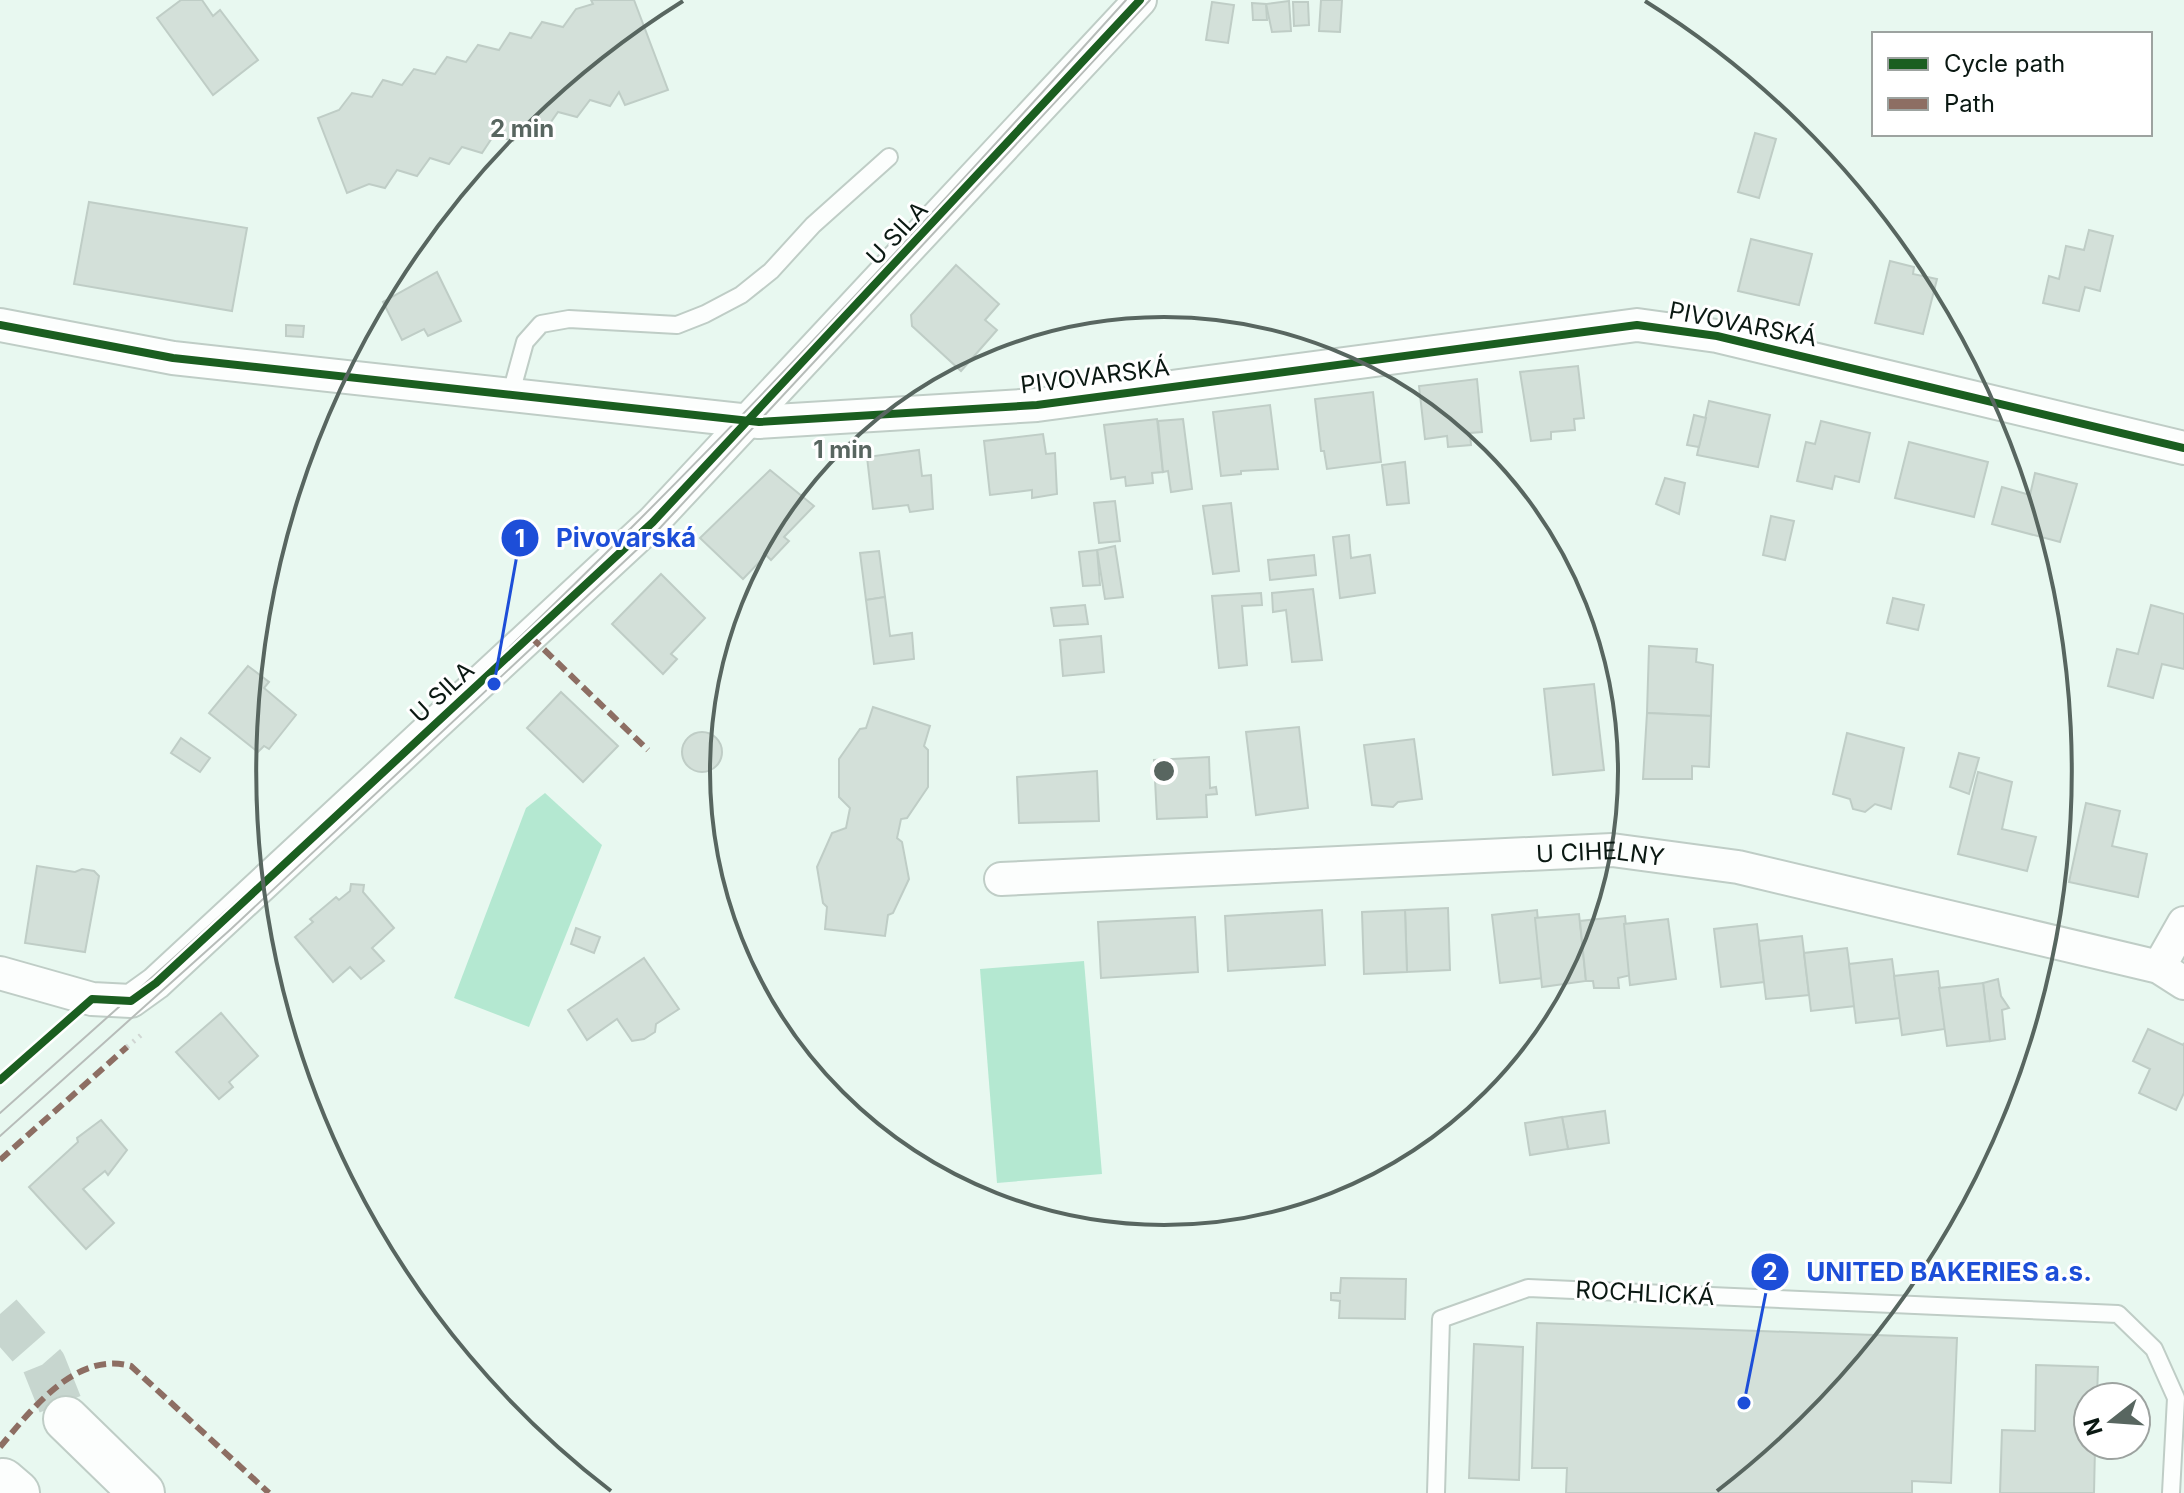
<svg xmlns="http://www.w3.org/2000/svg" width="2184" height="1493" font-family="Inter,sans-serif">
  <style>
    .green { fill: #b4e8d1 }
    .building { fill: #d3e0d9; stroke: #bfcdc6; stroke-width: 2 }
    .lines { fill: none; stroke-linecap: round; stroke-linejoin: round }
    .trunk-tunnel { stroke: #c7d6cf; stroke-width: 44; stroke-dasharray: 44 22; stroke-linecap: butt }
    .service-casing { stroke: #bfcdc6; stroke-width: 20 }
    .minor-casing { stroke: #bfcdc6; stroke-width: 36 }
    .trunk-casing { stroke: #bfcdc6; stroke-width: 48 }
    .path { stroke: #d0d6d3; stroke-width: 5; stroke-dasharray: 2 6; stroke-linecap: butt }
    .service { stroke: #fcfefd; stroke-width: 16 }
    .minor { stroke: #fcfefd; stroke-width: 32 }
    .trunk { stroke: #fcfefd; stroke-width: 44 }
    .tram { stroke: #b7bcb9; stroke-width: 2 }
    .quiet { stroke: #8d6e63; stroke-width: 6; stroke-dasharray: 12 6; stroke-linecap: butt }
    .cycleway-casing { stroke: #fff; stroke-width: 13 }
    .cycleway { stroke: #1b5e20; stroke-width: 8 }
    .ring { fill: none; stroke: #586660; stroke-width: 4 }
    .labels { text-anchor: middle; dominant-baseline: central; stroke-width: 6; stroke-linejoin: round; paint-order: stroke }
    .street-label { font-size: 24px; fill: #0a1812; stroke: #fff }
    .centre { fill: #586660; stroke: #fff; stroke-width: 4 }
    .ring-label { font-size: 24px; text-anchor: middle; font-weight: bold; fill: #586660; stroke: #fff; stroke-width: 6; stroke-linejoin: round; paint-order: stroke }
    .leader { fill: none; stroke: #1d4ed8; stroke-width: 3 }
    .callout-dot { fill: #1d4ed8; stroke: #fff; stroke-width: 3 }
    .mark-label { font-size: 24px; text-anchor: middle; font-weight: bold; fill: #fff }
    .callout-label { font-size: 26px; text-anchor: middle; font-weight: bold; fill: #1d4ed8; stroke: #fff; stroke-width: 6; stroke-linejoin: round; paint-order: stroke }
  </style>
  <rect width="100%" height="100%" fill="#e8f8f0"/>
  <g class="green">
    <path d="M545 793 602 845 529 1027 454 998 526 808Z"/>
    <path d="M1084 961 1102 1174 997 1183 980 969Z"/>
  </g>
  <g class="building">
    <path d="M181 0H202L213 16 220 10 258 60 213 95 157 18Z"/>
    <path d="M591 0H634L668 90 625 105 619 92 610 106 590 100 577 117 558 112 546 129 526 123 513 141 494 135 482 153 462 147 449 164 430 158 417 176 397 170 385 188 369 184 347 193 318 118 339 110 352 93 372 97 383 80 402 85 414 69 435 74 447 57 466 62 478 45 499 50 510 33 531 38 542 22 563 27 576 9 593 4Z"/>
    <path d="M1321 0H1342L1340 32 1319 31Z"/>
    <path d="M1289 1 1291 31 1272 32 1266 4Z"/>
    <path d="M1212 2 1234 5 1228 43 1206 40Z"/>
    <path d="M1293 2H1308L1309 25 1294 26Z"/>
    <path d="M1252 3 1266 4 1267 20H1253Z"/>
    <path d="M1755 133 1776 139 1759 198 1738 192Z"/>
    <path d="M89 202 247 228 232 311 74 284Z"/>
    <path d="M2089 230 2113 236 2100 291 2085 287 2079 311 2043 303 2049 276 2059 279 2066 246 2084 250Z"/>
    <path d="M1751 239 1812 254 1799 305 1738 291Z"/>
    <path d="M1890 261 1914 267 1913 274 1937 279 1923 334 1875 323Z"/>
    <path d="M956 265 999 304 985 320 997 330 961 371 912 326 911 315Z"/>
    <path d="M437 272 461 321 428 336 424 329 402 340 383 302Z"/>
    <path d="M286 325 304 326 303 337 286 336Z"/>
    <path d="M1578 366 1584 418 1574 419 1575 430 1551 432V439L1531 441 1520 372Z"/>
    <path d="M1477 379 1482 432 1470 433 1471 445 1448 447 1447 436 1425 439 1419 386Z"/>
    <path d="M1373 392 1381 462 1327 469 1324 451H1321L1315 399Z"/>
    <path d="M1709 401 1770 415 1758 467 1697 455Z"/>
    <path d="M1270 405 1278 469 1241 471V474L1221 476 1213 412Z"/>
    <path d="M1694 415 1706 418 1699 447 1687 445Z"/>
    <path d="M1157 419 1163 472 1152 473 1153 483 1126 486 1125 477 1111 479 1104 425Z"/>
    <path d="M1183 419 1192 489 1171 492 1168 471 1163 472 1158 421Z"/>
    <path d="M1821 421 1870 433 1859 482 1835 476 1832 489 1797 481 1806 442 1815 444Z"/>
    <path d="M1043 434 1046 454 1055 453 1057 494 1032 498V490L990 495 984 441Z"/>
    <path d="M1909 442 1988 462 1974 517 1895 498Z"/>
    <path d="M919 450 922 476 931 475 933 509 910 512 908 505 873 509 867 457Z"/>
    <path d="M1405 462 1409 503 1387 505 1382 465Z"/>
    <path d="M770 470 814 506 784 537 789 541 771 560 766 555 743 579 700 538Z"/>
    <path d="M2035 473 2077 484 2060 542 1992 524 2002 487 2030 495Z"/>
    <path d="M1665 478 1685 483 1679 514 1656 504Z"/>
    <path d="M1115 501 1120 541 1099 543 1094 503Z"/>
    <path d="M1231 503 1239 571 1213 574 1203 506Z"/>
    <path d="M1771 516 1794 521 1785 560 1763 555Z"/>
    <path d="M1349 535 1351 558 1370 555 1375 593 1340 598 1333 537Z"/>
    <path d="M1115 546 1123 597 1105 599 1097 550Z"/>
    <path d="M1097 550 1100 585 1083 586 1079 552Z"/>
    <path d="M879 551 885 597 866 600 860 553Z"/>
    <path d="M1314 555 1316 575 1270 580 1268 560Z"/>
    <path d="M661 574 705 618 671 654 677 659 663 674 612 624Z"/>
    <path d="M1313 589 1322 660 1292 662 1286 610 1273 612 1272 593Z"/>
    <path d="M1261 593 1262 605 1242 606 1247 665 1219 668 1212 596Z"/>
    <path d="M885 597 890 636 912 633 914 659 874 664 866 600Z"/>
    <path d="M1893 598 1924 605 1918 630 1887 623Z"/>
    <path d="M1085 605 1088 624 1054 626 1051 608Z"/>
    <path d="M2151 605 2184 614V669L2162 664 2153 698 2108 686 2117 649 2138 654Z"/>
    <path d="M1101 636 1104 672 1063 676 1060 640Z"/>
    <path d="M1649 646 1697 649 1696 662 1713 665 1711 716 1647 713Z"/>
    <path d="M248 666 269 682 264 688 296 715 269 749 264 746 258 752 209 713Z"/>
    <path d="M1594 684 1604 770 1553 775 1544 689Z"/>
    <path d="M561 692 618 746 583 782 527 728Z"/>
    <path d="M873 707 930 726 924 746 928 750V787L907 818 901 819 897 838 902 842 909 879 893 913 888 915 885 936 825 929 827 907 823 903 817 867 832 833 846 828 850 808 839 797V759L860 729 866 728Z"/>
    <path d="M1647 713 1711 716 1709 767 1692 766V779H1643Z"/>
    <path d="M1299 727 1308 808 1256 815 1246 732Z"/>
    <circle cx="702" cy="752" r="20"/>
    <path d="M1847 733 1904 748 1891 809 1875 804 1865 812 1853 809 1850 799 1833 794Z"/>
    <path d="M181 738 210 758 200 772 171 753Z"/>
    <path d="M1414 739 1422 799 1398 802 1393 807 1372 805 1364 745Z"/>
    <path d="M1959 753 1979 758 1969 794 1950 787Z"/>
    <path d="M1209 757 1210 788 1216 787 1217 794 1206 795 1207 817 1157 819 1154 760Z"/>
    <path d="M1097 771 1099 821 1019 823 1017 777Z"/>
    <path d="M1978 772 2012 782 2002 829 2036 837 2027 871 1958 854Z"/>
    <path d="M2086 803 2120 811 2112 846 2147 854 2138 897 2069 882Z"/>
    <path d="M37 866 75 872 82 869 94 871 99 876 85 952 25 943Z"/>
    <path d="M351 884 364 885 363 892 394 928 372 948 384 961 361 979 350 967 333 982 295 937 313 922 310 919 336 897 339 900 350 891Z"/>
    <path d="M1448 908 1450 970 1407 972 1405 910Z"/>
    <path d="M1322 910 1325 965 1228 971 1225 916Z"/>
    <path d="M1405 910 1407 972 1364 974 1362 912Z"/>
    <path d="M1537 910 1543 978 1500 983 1492 915Z"/>
    <path d="M1579 914 1586 981 1542 987 1535 918Z"/>
    <path d="M1625 916 1631 975 1618 978 1619 988H1594L1593 981H1586L1580 921Z"/>
    <path d="M1195 917 1198 972 1101 978 1098 922Z"/>
    <path d="M1668 919 1676 979 1630 985 1624 924Z"/>
    <path d="M1757 924 1764 982 1721 987 1714 929Z"/>
    <path d="M576 928 600 937 594 953 571 944Z"/>
    <path d="M1802 936 1809 995 1766 999 1759 941Z"/>
    <path d="M1847 948 1855 1006 1811 1011 1804 953Z"/>
    <path d="M644 958 679 1009 656 1024 655 1032 644 1039 632 1041 617 1019 587 1040 568 1010Z"/>
    <path d="M1892 959 1900 1018 1856 1023 1849 964Z"/>
    <path d="M1938 971 1945 1029 1902 1035 1894 976Z"/>
    <path d="M1998 979 2001 996 2009 1008 2002 1010 2005 1039 1990 1041 1983 983Z"/>
    <path d="M1983 983 1990 1041 1947 1046 1939 988Z"/>
    <path d="M221 1013 258 1056 229 1082 233 1087 219 1099 176 1052Z"/>
    <path d="M2148 1029 2183 1045 2184 1043V1093L2176 1110 2139 1093 2150 1069 2133 1061Z"/>
    <path d="M1605 1111 1609 1143 1568 1149 1562 1117Z"/>
    <path d="M1562 1117 1568 1149 1530 1155 1525 1123Z"/>
    <path d="M101 1120 127 1150 108 1175 105 1171 83 1189 114 1223 86 1249 29 1187 78 1142 77 1138Z"/>
    <path d="M1341 1278 1406 1279 1405 1319 1339 1318 1340 1301 1331 1300V1293H1340Z"/>
    <path d="M1537 1323 1957 1338 1951 1483 1912 1481V1493H1566L1567 1468H1532Z"/>
    <path d="M1474 1344 1523 1347 1519 1480 1469 1478Z"/>
    <path d="M2036 1365 2098 1367 2097 1397H2088V1445H2101L2095 1447 2094 1493H2000L2002 1430 2035 1431Z"/>
  </g>
  <g class="lines">
    <path class="trunk-tunnel" d="M0 1314 44 1364 66 1419"/>
    <defs>
      <g id="service">
        <path d="M511 393 525 342 541 324 569 319 677 325 705 314 741 295 771 271 813 225 889 157"/>
        <path d="M1436 1493 1441 1319 1528 1288 2118 1314 2154 1349 2176 1398 2171 1493"/>
      </g>
      <g id="minor">
        <path d="M0 325 173 358 759 422 1037 405 1637 325 1717 336 2184 448"/>
        <path id="s1" d="M1001 879 1612 850 1738 867 2159 967 2184 983"/>
        <path d="M2159 967 2184 923"/>
        <path d="M0 973 92 999 131 1001 156 983 653 522 1140 0"/>
      </g>
      <g id="trunk">
        <path d="M66 1419 142 1493"/>
        <path d="M3 1481 17 1493"/>
      </g>
    </defs>
    <use href="#service" class="service-casing"/>
    <use href="#minor" class="minor-casing"/>
    <use href="#trunk" class="trunk-casing"/>
    <g class="path">
      <path d="M127 1047 141 1035"/>
      <path d="M0 1080 62 1025"/>
    </g>
    <use href="#service" class="service"/>
    <use href="#minor" class="minor"/>
    <use href="#trunk" class="trunk"/>
    <g class="tram">
      <path d="M0 1113C216 921 432 728 636 523 805 354 966 177 1126 0"/>
      <path d="M0 1136 231 929 659 529 1150 0"/>
    </g>
    <g class="quiet">
      <path d="M531 637 648 750"/>
      <path d="M0 1160 127 1047"/>
      <path d="M0 1447C32 1409 76 1351 131 1366L269 1493"/>
    </g>
    <defs>
      <g id="cycleway">
        <path d="M0 325 173 358 759 422 1037 405 1637 325 1717 336 2184 448"/>
        <path d="M0 1080 92 999 131 1001 156 983 653 522 1140 0"/>
      </g>
    </defs>
    <use href="#cycleway" class="cycleway-casing"/>
    <use href="#cycleway" class="cycleway"/>
  </g>
  <g class="ring">
    <circle cx="1164" cy="771" r="454"/>
    <path d="M611 1491A908 908 0 0 1 683 1M1645 1A908 908 0 0 1 1717 1491"/>
  </g>
  <g class="labels">
    <g class="street-label">
      <text transform="translate(897 233) rotate(-47)">U SILA</text>
      <text transform="translate(1743 324) rotate(11)">PIVOVARSKÁ</text>
      <text transform="translate(1095 376) rotate(-7)">PIVOVARSKÁ</text>
      <text transform="translate(442 692) rotate(-43)">U SILA</text>
      <text stroke="none"><textPath href="#s1" startOffset="600">U CIHELNY</textPath></text>
      <text transform="translate(1645 1293) rotate(3)">ROCHLICKÁ</text>
    </g>
  </g>
  <circle cx="1164" cy="771" r="12" class="centre"/>
  <g class="ring-label">
    <text x="522" y="137">2 min</text>
    <text x="843" y="458">1 min</text>
  </g>
  <path class="leader" d="M494 684L520 538M1744 1403L1770 1272"/>
  <g class="callout-dot">
    <circle cx="494" cy="684" r="8"/>
    <circle cx="1744" cy="1403" r="8"/>
    <circle cx="520" cy="538" r="20"/>
    <circle cx="1770" cy="1272" r="20"/>
  </g>
  <g class="mark-label">
    <text x="520" y="547">1</text>
    <text x="1770" y="1280">2</text>
  </g>
  <g class="callout-label">
    <text x="626" y="547">Pivovarská</text>
    <text x="1949" y="1281">UNITED BAKERIES a.s.</text>
  </g>
  <rect x="1872" y="32" width="280" height="104" fill="#ffffff" stroke="#9da3a0" stroke-width="2"/>
  <rect x="1888" y="58" width="40" height="12" fill="#1b5e20" stroke="#9da3a0" stroke-width="2"/>
  <text x="1944" y="72" font-size="24" fill="#0a1812">Cycle path</text>
  <rect x="1888" y="98" width="40" height="12" fill="#8d6e63" stroke="#9da3a0" stroke-width="2"/>
  <text x="1944" y="112" font-size="24" fill="#0a1812">Path</text>
  <g transform="translate(2112 1421) rotate(253)"><circle r="38" fill="#ffffff" stroke="#9da3a0" stroke-width="2"/>
  <path d="M0-6L14 30L0 20L-14 30Z" fill="#586660"/>
  <text y="-12" font-size="22" font-weight="bold" text-anchor="middle" fill="#0a1812">N</text>
  </g>
</svg>
